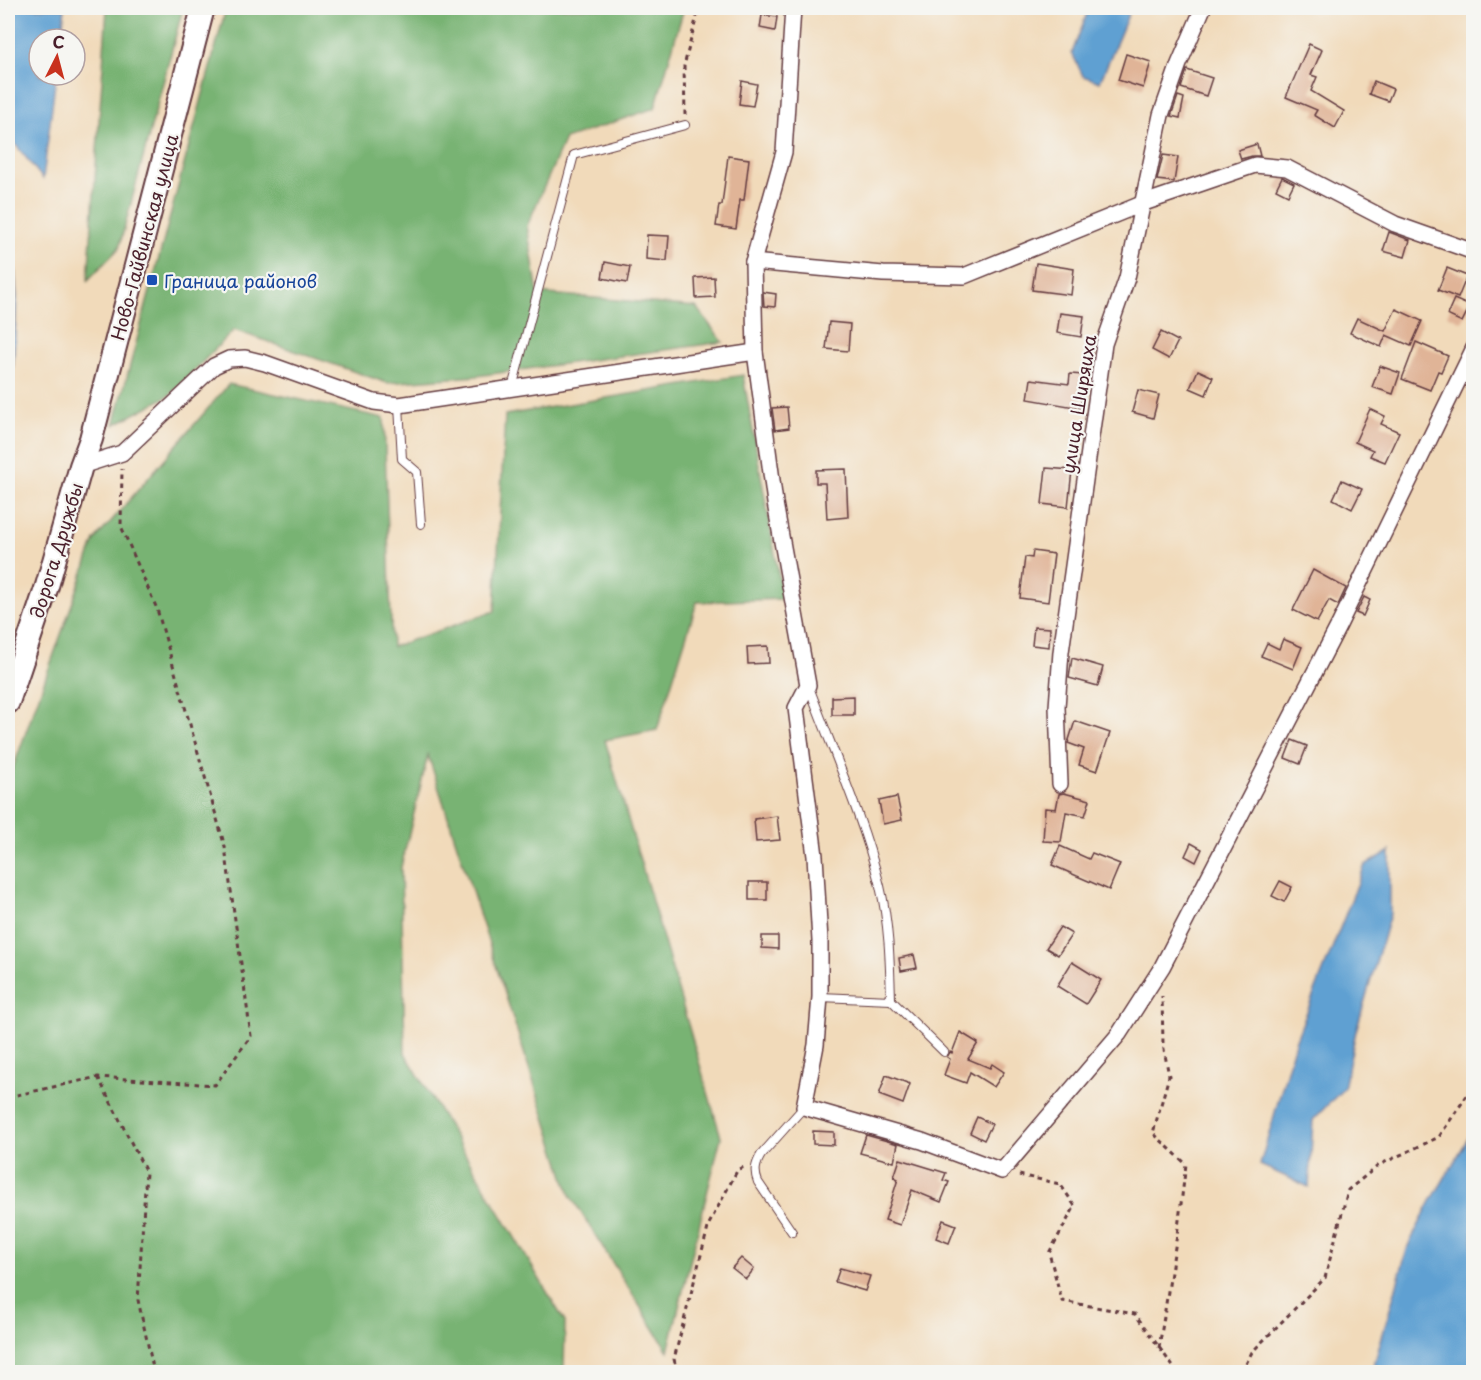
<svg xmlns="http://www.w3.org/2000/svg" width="1481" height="1380" font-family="'Playpen Sans',sans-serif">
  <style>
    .forest { fill: #78b373; stroke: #61694f; stroke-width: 1.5 }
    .water { fill: #5fa0d2; stroke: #54607e; stroke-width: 1.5 }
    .building { fill: #e0b497 }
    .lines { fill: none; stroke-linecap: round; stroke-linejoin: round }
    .service-casing { stroke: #633b40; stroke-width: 10 }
    .minor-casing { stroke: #633b40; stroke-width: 18 }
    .primary-casing { stroke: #633b40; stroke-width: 26 }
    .path { stroke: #633b40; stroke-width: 3; stroke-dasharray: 4.5 4.5; stroke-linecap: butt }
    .service { stroke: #fff; stroke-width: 8 }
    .minor { stroke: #fff; stroke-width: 15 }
    .primary { stroke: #fff; stroke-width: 22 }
    .transit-dot { fill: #1a4fb4; stroke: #f6f6f2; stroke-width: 2 }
    .labels { text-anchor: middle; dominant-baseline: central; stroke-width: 4.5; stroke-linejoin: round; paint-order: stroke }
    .street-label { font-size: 18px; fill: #4a1f2b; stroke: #f6f6f2 }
    .transit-label { font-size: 18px; fill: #164399; stroke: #f6f6f2; text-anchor: start }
  </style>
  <rect width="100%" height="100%" fill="#f6f6f2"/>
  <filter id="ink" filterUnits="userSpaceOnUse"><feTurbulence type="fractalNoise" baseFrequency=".0167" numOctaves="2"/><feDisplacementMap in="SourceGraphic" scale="12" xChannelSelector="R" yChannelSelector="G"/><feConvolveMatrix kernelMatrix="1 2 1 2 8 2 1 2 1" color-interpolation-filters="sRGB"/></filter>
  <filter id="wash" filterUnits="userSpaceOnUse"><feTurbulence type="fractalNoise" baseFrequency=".008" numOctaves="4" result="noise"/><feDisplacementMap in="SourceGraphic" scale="24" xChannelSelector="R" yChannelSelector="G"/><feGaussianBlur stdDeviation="1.35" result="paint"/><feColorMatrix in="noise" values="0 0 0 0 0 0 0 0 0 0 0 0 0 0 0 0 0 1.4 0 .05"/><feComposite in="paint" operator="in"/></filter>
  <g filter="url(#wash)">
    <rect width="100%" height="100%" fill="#f1daba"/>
    <g class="forest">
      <path d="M107 8H183L119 248 88 280Z"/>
      <path d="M226 8H684L655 108 565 139 527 226 538 293 696 307 723 342 477 376 387 383 234 330 170 395 114 425Z"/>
      <path d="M743 375 783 599 697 602 657 730 605 740 721 1137 668 1351 570 1195 428 755 401 867 405 1053 565 1322 564 1372H8V782L95 540 229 384 384 418 392 647 495 611 505 415Z"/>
    </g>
    <g class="water">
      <path d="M8 8H65L61 39H39V75H56L43 179 8 135Z"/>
      <path d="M1089 8H1131L1100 82 1083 76 1072 53Z"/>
      <path d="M8 193 17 297 8 466Z"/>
      <path d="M1390 851V914L1356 1031 1344 1088 1313 1120 1309 1187 1260 1165 1295 1042 1365 865Z"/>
      <path d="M1473 1130V1372H1372L1408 1246 1431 1201Z"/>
    </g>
    <g id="blocks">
      <g class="building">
        <path d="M762 15 777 17 775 31 760 28Z"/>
        <path d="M1309 44 1322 50 1311 75 1317 77 1311 91 1344 111 1335 128 1314 115 1317 110 1286 97Z"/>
        <path d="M1126 54 1151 62 1143 88 1118 80Z"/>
        <path d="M1187 70 1212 78 1206 96 1181 88Z"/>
        <path d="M742 81 757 84 753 106 739 104Z"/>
        <path d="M1374 81 1393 89 1388 101 1369 94Z"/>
        <path d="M1178 96 1184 98 1180 118 1171 116Z"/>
        <path d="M1257 144 1260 156H1252L1241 159 1238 150Z"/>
        <path d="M1163 155 1178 157 1174 182 1157 180Z"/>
        <path d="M728 156 749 159 744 200H740L736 229 716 226 719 205H722Z"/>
        <path d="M1282 177 1294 183 1288 195 1276 189Z"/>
        <path d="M1389 232 1410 240 1405 257 1383 251Z"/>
        <path d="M647 235 669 236 667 261 646 259Z"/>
        <path d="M605 262 630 267 627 283 602 278Z"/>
        <path d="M1036 263 1074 269 1071 295 1032 290Z"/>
        <path d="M1447 268 1467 276 1458 298 1438 290Z"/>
        <path d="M714 277 715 297 696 298 695 278Z"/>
        <path d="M763 292 776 294 775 307 764 306Z"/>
        <path d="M1454 299 1470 306 1462 322 1447 315Z"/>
        <path d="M1396 309 1422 321 1411 346 1386 335 1381 347 1350 333 1357 318 1385 331Z"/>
        <path d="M1060 313 1084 316 1081 337 1057 333Z"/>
        <path d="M829 322 850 324 848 351 826 349Z"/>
        <path d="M1161 332 1178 341 1169 359 1152 350Z"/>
        <path d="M1416 342 1448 356 1441 372 1438 371 1430 390 1402 379Z"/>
        <path d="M1380 366 1400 373 1393 394 1372 387Z"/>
        <path d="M1198 370 1213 377 1206 395 1190 388Z"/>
        <path d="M1070 374 1084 375 1080 408 1028 399 1031 379 1069 384Z"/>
        <path d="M1138 390 1159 395 1153 418 1132 412Z"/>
        <path d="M787 407 789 428 775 430 772 408Z"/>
        <path d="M1370 409 1385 416 1381 424 1399 432 1385 462 1370 456 1373 450 1355 442Z"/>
        <path d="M1046 468 1072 470 1068 507 1042 504Z"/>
        <path d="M846 469 848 517 827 519 825 483H816V470Z"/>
        <path d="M1342 480 1362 489 1352 509 1333 499Z"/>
        <path d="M1033 551 1054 554 1048 602 1020 598 1025 557 1032 558Z"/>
        <path d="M1313 570 1346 588 1338 605 1329 600 1317 622 1293 610Z"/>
        <path d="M1364 597 1370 600 1363 616 1356 613Z"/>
        <path d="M1034 627 1050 628 1049 647 1032 645Z"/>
        <path d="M1283 639 1302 647 1293 669 1261 656 1267 643 1279 649Z"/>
        <path d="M768 646 769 663 748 664 747 647Z"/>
        <path d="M1072 658 1103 667 1098 686 1069 678Z"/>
        <path d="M854 696V715H832V697Z"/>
        <path d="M1075 721 1110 733 1097 771 1079 765 1084 749 1068 743Z"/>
        <path d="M1292 740 1307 746 1300 764 1285 758Z"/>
        <path d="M1064 793 1090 800 1085 816 1066 812 1061 842 1043 841 1045 808 1057 809H1056L1059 794Z"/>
        <path d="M897 797 902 820 883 824 879 801Z"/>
        <path d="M777 816 780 840 756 842 754 819Z"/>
        <path d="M1191 843 1202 849 1196 862 1185 856Z"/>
        <path d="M1060 846 1089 859 1092 853 1120 864 1109 890 1052 865Z"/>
        <path d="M1280 881 1292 887 1284 902 1272 896Z"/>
        <rect x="749" y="882" width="18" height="18"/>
        <path d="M1060 927 1072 934 1058 955 1046 948Z"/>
        <path d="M762 936H778V949L762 948Z"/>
        <path d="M914 955 917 968 901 971 899 958Z"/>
        <path d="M1072 962 1101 980 1086 1004 1057 986Z"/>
        <path d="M960 1032 978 1043 968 1059 990 1068 992 1064 1004 1072 994 1087 970 1072 966 1083 944 1075 950 1059 947 1057 950 1052 952 1053Z"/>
        <path d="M886 1075 910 1084 903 1104 879 1095Z"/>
        <path d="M977 1117 992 1124 984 1140 970 1133Z"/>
        <path d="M813 1131 834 1132V1145L813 1144Z"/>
        <path d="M866 1135 898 1144 894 1162 860 1153Z"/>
        <path d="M900 1159 946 1173 943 1180 949 1182 941 1202 912 1190 900 1225 885 1220 898 1179 894 1177Z"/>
        <path d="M943 1220 956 1225 949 1243 936 1238Z"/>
        <path d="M741 1258 754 1269 746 1279 732 1268Z"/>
        <path d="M840 1268 870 1276 865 1291 835 1282Z"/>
      </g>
    </g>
  </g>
  <g filter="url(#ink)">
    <use href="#blocks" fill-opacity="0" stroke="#633b40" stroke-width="1.5"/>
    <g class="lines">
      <defs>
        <g id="service">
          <path d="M512 388 574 155 685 125"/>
          <path d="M399 405 402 459 417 472 421 524"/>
          <path d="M809 687C833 752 863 818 880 886 889 923 890 962 891 1000L944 1052"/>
          <path d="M820 997 891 1000"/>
          <path d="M792 1232 758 1182C754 1172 755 1165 761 1155L804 1107"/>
        </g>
        <g id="minor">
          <path d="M793 8 784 152 753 262 755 352 775 503 808 685 796 708 815 856 820 941V997L816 1045 804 1107 922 1141 1002 1171 1119 1034 1162 967 1339 625 1474 348"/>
          <path d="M753 262 883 274 964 276 1144 203 1255 165 1287 168 1395 224 1474 252"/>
          <path d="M81 466 122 453 214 366 229 359 245 358 265 363 374 402 399 405 755 352"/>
          <path d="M1060 784 1057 707 1061 652 1104 344 1127 278 1161 115 1179 64 1203 8"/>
        </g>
        <path id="primary" d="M8 702 47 586 81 466 91 439 203 8"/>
      </defs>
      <use href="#service" class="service-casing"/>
      <use href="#minor" class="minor-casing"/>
      <use href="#primary" class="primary-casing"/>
      <g class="path">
        <path d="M685 115 684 66 699 8"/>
        <path d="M98 1077 146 1172 138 1300 154 1372"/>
        <path d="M8 1097 98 1077 215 1085 251 1036 225 847 157 609 121 526 122 469"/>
        <path d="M1019 1175 1060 1184 1075 1206 1049 1253 1062 1301 1135 1314 1177 1372"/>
        <path d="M1159 1348 1178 1228 1186 1164 1153 1133 1169 1076 1163 1044 1162 996"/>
        <path d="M677 1372 674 1359 709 1224 738 1169 745 1167"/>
        <path d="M1242 1372 1252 1352 1325 1278 1348 1190 1379 1165 1439 1137 1474 1085"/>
      </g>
      <use href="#service" class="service"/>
      <use href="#minor" class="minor"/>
      <use href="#primary" class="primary"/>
    </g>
  </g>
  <rect class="transit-dot" x="146" y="274" width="12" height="12" rx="3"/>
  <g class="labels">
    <g class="street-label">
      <text transform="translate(144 237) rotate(-75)">Ново-Гайвинская улица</text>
      <text transform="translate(1078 404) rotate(-81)">улица Ширяиха</text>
      <text transform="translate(56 550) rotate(-73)">дорога Дружбы</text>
    </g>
    <g class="transit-label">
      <text x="164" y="280">Граница районов</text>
    </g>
  </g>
  <rect width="1481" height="1380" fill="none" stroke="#f6f6f2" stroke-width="30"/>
  <g transform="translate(57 57) rotate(6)"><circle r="28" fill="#f6f6f2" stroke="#b1a0a2" stroke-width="1.5"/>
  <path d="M0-4.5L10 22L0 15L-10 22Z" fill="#c8321e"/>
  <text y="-9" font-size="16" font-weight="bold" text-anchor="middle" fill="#4a1f2b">С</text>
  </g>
</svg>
